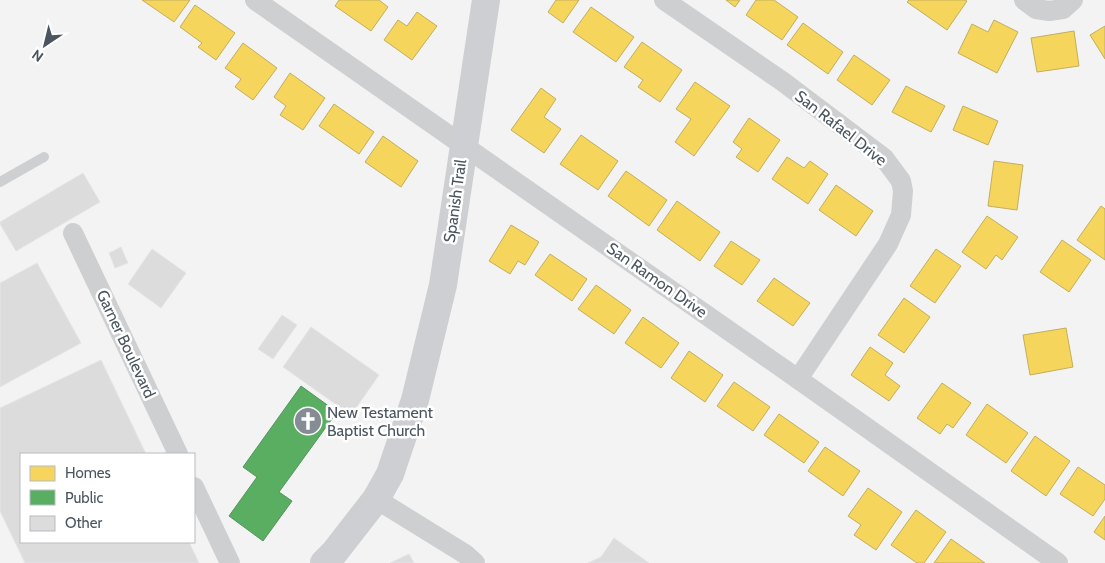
<svg xmlns="http://www.w3.org/2000/svg" width="1105" height="563" font-family="Cabin,sans-serif">
  <style>
    .homes { fill: #f6d55c; stroke: #c2af5d }
    .public { fill: #5aae61; stroke: #559360 }
    .building { fill: #dcdcdd; stroke: #e4e5e6 }
    .lines { fill: none; stroke-linecap: round; stroke-linejoin: round }
    .lane { stroke: #cdcfd1; stroke-width: 10 }
    .street { stroke: #cdcfd1; stroke-width: 20 }
    .secondary { stroke: #cecfd2; stroke-width: 28 }
    .labels { text-anchor: middle; dominant-baseline: central; stroke-width: 5; stroke-linejoin: round; paint-order: stroke }
    .street-label { font-size: 16px; fill: #4a555f; stroke: #fff }
    .poi-label { font-size: 16px; fill: #4a555f; stroke: #fff; text-anchor: start }
  </style>
  <rect width="100%" height="100%" fill="#f3f3f3"/>
  <g class="homes">
    <path d="M142 0H190L174 22Z"/>
    <path d="M339 0H379L388 7 371 31 335 6Z"/>
    <path d="M556 0H579L563 23 548 12Z"/>
    <path d="M726 0H740L735 7Z"/>
    <path d="M756 0H774L798 17 782 40 746 15Z"/>
    <path d="M909 0H965L967 1 947 30 907 2Z"/>
    <path d="M195 5 235 33 216 60 198 47 202 43 180 27Z"/>
    <path d="M591 7 634 37 616 62 573 32Z"/>
    <path d="M417 12 437 26 412 60 384 40 398 20 407 26Z"/>
    <path d="M994 20 1018 32 997 73 958 53 972 24 988 32Z"/>
    <path d="M803 23 843 52 828 74 787 45Z"/>
    <path d="M1105 26V59L1090 35Z"/>
    <path d="M1074 31 1079 66 1037 72 1031 38Z"/>
    <path d="M642 42 682 70 660 102 638 87 643 80 624 67Z"/>
    <path d="M243 43 277 68 253 100 235 87 241 79 225 68Z"/>
    <path d="M854 55 890 80 872 105 837 80Z"/>
    <path d="M290 73 325 98 303 130 280 115 286 106 274 97Z"/>
    <path d="M695 82 730 106 694 156 675 142 691 119 676 109Z"/>
    <path d="M906 86 945 106 931 132 892 112Z"/>
    <path d="M541 88 556 99 544 117 561 129 544 153 511 130Z"/>
    <path d="M334 104 374 132 359 154 319 126Z"/>
    <path d="M963 106 998 121 988 145 953 130Z"/>
    <path d="M749 118 780 140 758 172 736 157 742 149 733 142Z"/>
    <path d="M581 135 618 161 598 190 560 164Z"/>
    <path d="M383 136 418 161 401 187 365 162Z"/>
    <path d="M787 157 804 168 810 161 828 174 808 204 772 179Z"/>
    <path d="M994 161 1023 165 1017 210 988 206Z"/>
    <path d="M626 171 667 200 649 226 608 196Z"/>
    <path d="M836 185 873 211 856 236 819 210Z"/>
    <path d="M677 201 720 232 700 261 657 230Z"/>
    <path d="M1101 206 1105 209V260L1077 240Z"/>
    <path d="M987 216 1018 237 1002 260 996 255 986 269 962 252Z"/>
    <path d="M511 225 539 242 525 265 518 261 510 274 489 261Z"/>
    <path d="M1062 240 1091 260 1069 292 1040 272Z"/>
    <path d="M731 241 760 260 742 285 714 266Z"/>
    <path d="M936 249 961 266 935 303 910 286Z"/>
    <path d="M550 254 587 279 572 301 535 275Z"/>
    <path d="M774 278 810 303 793 326 757 301Z"/>
    <path d="M596 285 631 310 614 334 578 309Z"/>
    <path d="M904 298 930 317 904 353 878 335Z"/>
    <path d="M643 317 679 343 661 368 625 343Z"/>
    <path d="M1066 328 1073 367 1030 375 1023 335Z"/>
    <path d="M870 347 893 363 885 375 900 386 889 401 851 375Z"/>
    <path d="M689 351 723 375 705 402 671 378Z"/>
    <path d="M734 382 770 407 753 431 717 406Z"/>
    <path d="M942 383 971 403 953 428 947 424 940 434 917 418Z"/>
    <path d="M987 404 1028 433 1006 463 966 435Z"/>
    <path d="M779 414 819 442 804 463 764 435Z"/>
    <path d="M1035 436 1070 461 1046 496 1011 471Z"/>
    <path d="M825 447 860 471 843 496 808 471Z"/>
    <path d="M1078 467 1105 485V499L1093 516 1060 494Z"/>
    <path d="M868 488 902 512 876 550 854 535 861 525 848 516Z"/>
    <path d="M916 510 946 532 924 563H917L891 545Z"/>
    <path d="M1105 516V540L1094 532Z"/>
    <path d="M951 539 985 563H934Z"/>
  </g>
  <path class="public" d="M301 386 337 412 279 492 292 501 263 541 229 516 257 477 243 467Z"/>
  <g class="building">
    <path d="M83 173 100 202 16 251 0 224V222Z"/>
    <path d="M121 247 128 263 115 268 109 253Z"/>
    <path d="M152 249 186 273 161 308 128 284Z"/>
    <path d="M37 263 81 343 0 387V283Z"/>
    <path d="M282 315 297 325 273 359 258 349Z"/>
    <path d="M311 327 379 375 351 415 283 367Z"/>
    <path d="M101 360 146 454H21V542H189L199 563H25L0 511V408Z"/>
    <path d="M614 538 649 563H588L601 557Z"/>
    <path d="M409 554 414 563H390Z"/>
  </g>
  <g class="lines">
    <path class="lane" d="M0 182 44 157"/>
    <g class="street">
      <path d="M255 0 798 379 1058 563"/>
      <path d="M664 0 782 81 884 158 901 181 903 191 901 215 888 244 798 379"/>
      <path d="M1024 0 1036 9 1049 11 1063 9 1073 0"/>
      <path d="M73 233 178 454"/>
      <path d="M194 487 230 563"/>
      <path d="M376 499 465 554 475 563"/>
    </g>
    <path class="secondary" d="M324 563 334 553 376 499 390 474 415 400 443 285 486 0"/>
  </g>
  <defs>
    <symbol id="church-disc" viewBox="-11 -11 22 22"><circle r="9.5" fill="#858c93" stroke="#fff"/><path d="M-1.2-6h2.4v3.5h3.3v2.4h-3.3V6h-2.4V-.1h-3.3v-2.4h3.3Z" fill="#fff"/></symbol>
  </defs>
  <g fill-rule="evenodd">
    <use href="#church-disc" x="292" y="405" width="32" height="32"/>
  </g>
  <g class="labels">
    <g class="street-label">
      <text transform="translate(841 128) rotate(38)">San Rafael Drive</text>
      <text transform="translate(455 201) rotate(-82)">Spanish Trail</text>
      <text transform="translate(657 280) rotate(35)">San Ramon Drive</text>
      <text transform="translate(126 344) rotate(65)">Garner Boulevard</text>
    </g>
    <g class="poi-label">
      <text x="327" y="412">New Testament<tspan x="327" dy="18">Baptist Church</tspan></text>
    </g>
  </g>
  <rect x="20" y="453" width="175" height="90" fill="#ffffff" stroke="#b7bbbf"/>
  <rect x="30" y="466" width="25" height="15" fill="#f6d55c" stroke="#b7bbbf"/>
  <text x="65" y="478" font-size="15" fill="#4a555f">Homes</text>
  <rect x="30" y="490" width="25" height="15" fill="#5aae61" stroke="#b7bbbf"/>
  <text x="65" y="503" font-size="15" fill="#4a555f">Public</text>
  <rect x="30" y="516" width="25" height="15" fill="#dcdcdd" stroke="#b7bbbf"/>
  <text x="65" y="528" font-size="15" fill="#4a555f">Other</text>
  <g transform="translate(45 45) rotate(215)" stroke="#ffffff" stroke-width="4" paint-order="stroke">
  <path d="M0-4L9 19L0 12L-9 19Z" fill="#4a555f"/>
  <text y="-8" font-size="14" font-weight="bold" text-anchor="middle" fill="#4a555f">N</text>
  </g>
</svg>
